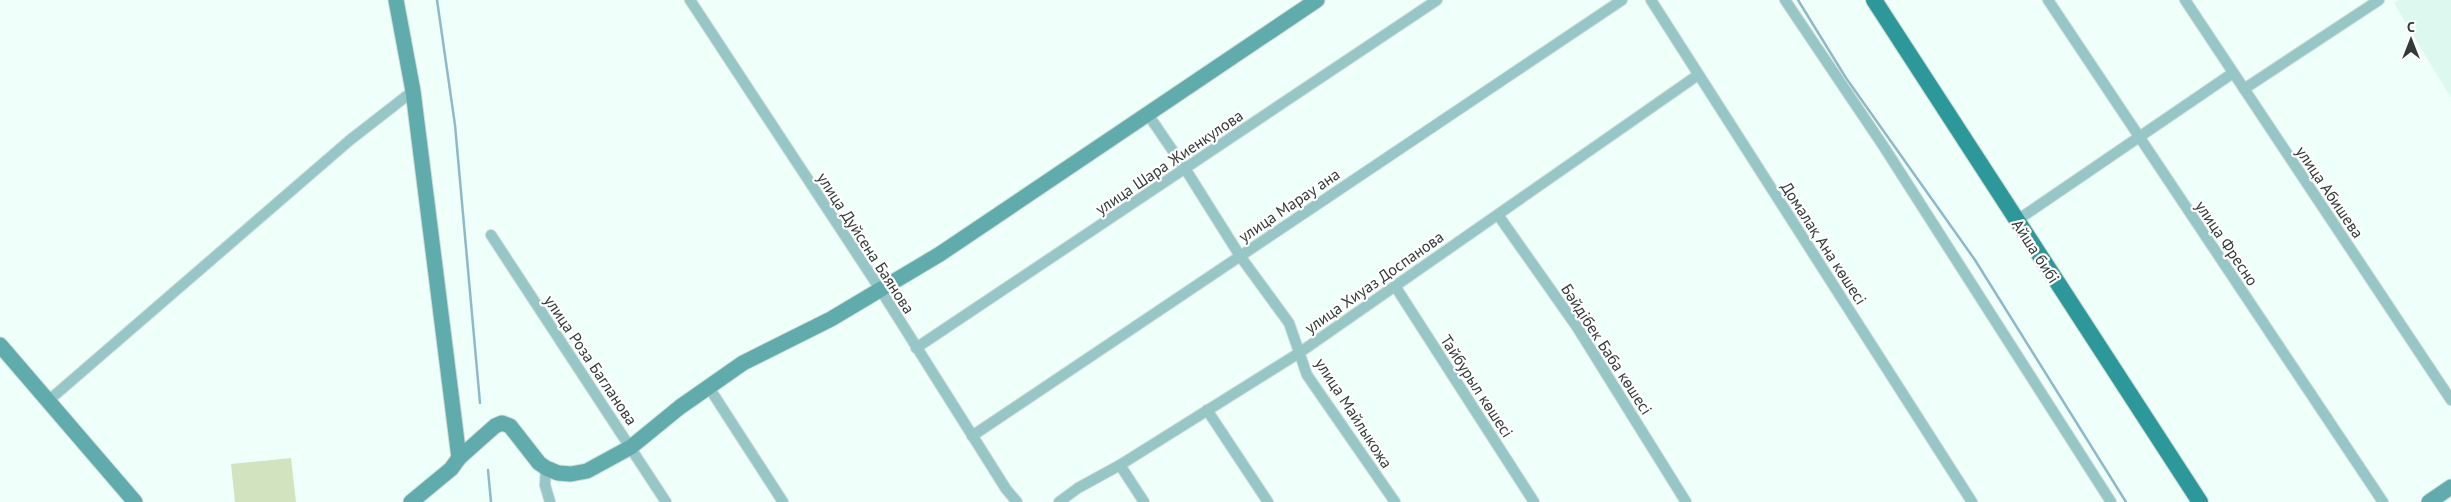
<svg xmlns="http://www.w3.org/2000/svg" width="2451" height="502" font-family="'PT Sans',sans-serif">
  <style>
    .built { fill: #dcf8ef }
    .green { fill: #d2e3c0 }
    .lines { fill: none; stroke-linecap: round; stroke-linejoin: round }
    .stream { stroke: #8eb9c7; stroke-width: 2.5 }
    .street-casing { stroke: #cddcd6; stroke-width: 12 }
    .secondary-casing { stroke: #cddcd6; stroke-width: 17 }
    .primary-casing { stroke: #cddcd6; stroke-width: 18 }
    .street { stroke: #96c6c6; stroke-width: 10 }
    .secondary { stroke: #60abac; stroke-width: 15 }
    .primary { stroke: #2c989a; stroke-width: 16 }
    .labels { text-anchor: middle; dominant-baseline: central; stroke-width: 4.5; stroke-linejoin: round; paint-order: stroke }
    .street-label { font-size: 16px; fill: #333b38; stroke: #fff }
  </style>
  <rect width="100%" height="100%" fill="#effff9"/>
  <path class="built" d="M2399 0H2451V98L2394 3Z"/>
  <path class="green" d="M291 458 296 502H235L231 464Z"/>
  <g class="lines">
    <g class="stream">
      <path d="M437 0 455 125 480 403"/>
      <path d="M1798 0 1846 78 1975 260 2126 502"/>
      <path d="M488 470 491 502"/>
    </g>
    <defs>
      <g id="street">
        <path d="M690 0 880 289 1006 489 1017 502"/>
        <path d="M1651 0 1972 502"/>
        <path d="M1785 0 1884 147 2111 502"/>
        <path d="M2048 0 2383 502"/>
        <path d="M2185 0 2451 400"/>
        <path d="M2244 89 2379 0"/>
        <path d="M1147 113 1186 170 1240 256 1289 323 1307 375 1395 502"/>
        <path d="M1498 215 1577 327 1686 502"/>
        <path d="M2016 221 2233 73"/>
        <path d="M491 235 666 502"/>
        <path d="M1395 286 1534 502"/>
        <path d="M916 348 1437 0"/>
        <path d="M708 386 783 502"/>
        <path d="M48 401 350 140 413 91"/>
        <path d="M1207 410 1268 502"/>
        <path d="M972 436 1622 0"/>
        <path d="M1120 465 1144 502"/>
        <path d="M546 468 545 485 550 502"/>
        <path d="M1059 502 1078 488 1120 465 1299 353 1698 75"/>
      </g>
      <g id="secondary">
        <path d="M396 0 413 91 459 458 451 469 411 502"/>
        <path d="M0 345 135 502"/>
        <path d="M459 458 495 426 502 423 510 426 539 463 546 468 558 473 571 474 587 471 631 447 680 407 743 363 831 319 940 254 1317 0"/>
        <path d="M2429 502 2451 487"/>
      </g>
      <path id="primary" d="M1874 0 2200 502"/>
    </defs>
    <use href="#street" class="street-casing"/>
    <use href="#secondary" class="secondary-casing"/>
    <use href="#primary" class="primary-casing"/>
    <use href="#street" class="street"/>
    <use href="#secondary" class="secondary"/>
    <use href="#primary" class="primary"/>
  </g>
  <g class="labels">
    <g class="street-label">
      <text transform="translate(1169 162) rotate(-34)">улица Шара Жиенкулова</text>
      <text transform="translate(2330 192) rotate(56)">улица Абишева</text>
      <text transform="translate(1289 205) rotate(-34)">улица Марау ана</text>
      <text transform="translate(866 243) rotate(57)">улица Дуйсена Баянова</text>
      <text transform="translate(1824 243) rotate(57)">Домалақ Ана көшесі</text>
      <text transform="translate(2227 243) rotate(56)">улица Фресно</text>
      <text transform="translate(2036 251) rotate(57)">Айша бибі</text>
      <text transform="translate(1374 282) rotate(-35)">улица Хиуаз Доспанова</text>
      <text transform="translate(1607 349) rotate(57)">Бәйдібек Баба көшесі</text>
      <text transform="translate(591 360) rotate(56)">улица Роза Багланова</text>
      <text transform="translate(1477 386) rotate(57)">Тайбурыл көшесі</text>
      <text transform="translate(1354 413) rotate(57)">улица Майлыкожа</text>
    </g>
  </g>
  <g transform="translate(2411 40)" stroke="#ffffff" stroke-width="4" paint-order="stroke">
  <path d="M0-4L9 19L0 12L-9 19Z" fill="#333b38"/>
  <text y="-8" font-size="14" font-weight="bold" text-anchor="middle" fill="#333b38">С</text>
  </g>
</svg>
